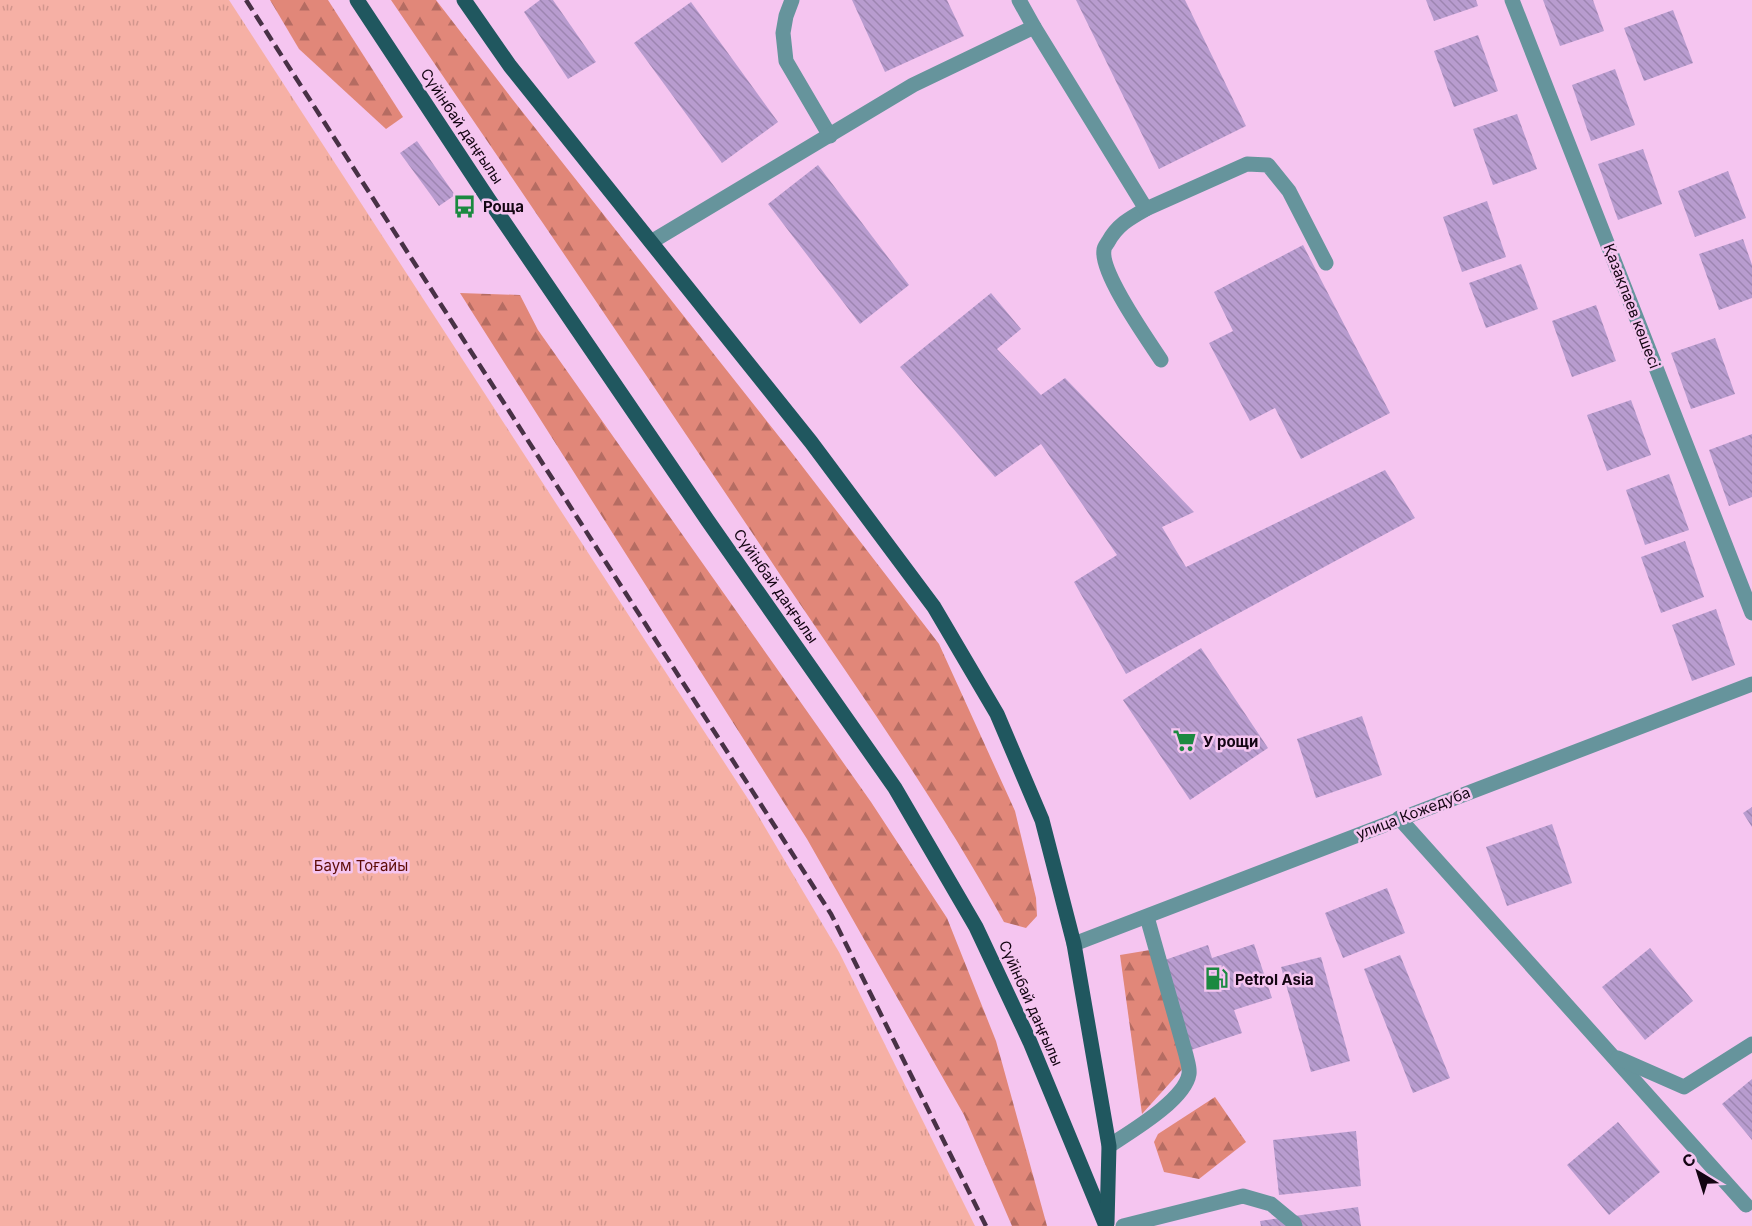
<svg xmlns="http://www.w3.org/2000/svg" width="1752" height="1226" font-family="Inter,sans-serif">
  <style>
    .forest { fill: url(#forest-firs) }
    .park { fill: url(#park-tufts) }
    .building { fill: url(#building-back-hatch) }
    .lines { fill: none; stroke-linecap: round; stroke-linejoin: round }
    .service { stroke: #66949c; stroke-width: 15 }
    .minor { stroke: #66949c; stroke-width: 15 }
    .tertiary { stroke: #66949c; stroke-width: 15 }
    .primary { stroke: #20575f; stroke-width: 15 }
    .rail { stroke: #483146; stroke-width: 4.5; stroke-dasharray: 12 6; stroke-linecap: butt }
    .labels { text-anchor: middle; dominant-baseline: central; stroke-width: 5; stroke-linejoin: round; paint-order: stroke }
    .street-label { font-size: 15px; fill: #140513; stroke: #f5c5f0 }
    .poi-label { font-size: 15px; font-weight: bold; fill: #140513; stroke: #f5c5f0; text-anchor: start }
    .park-label { font-size: 15px; fill: #5d0b06; stroke: #f5c5f0 }
  </style>
  <defs>
    <pattern id="forest-firs" width="22" height="20" patternUnits="userSpaceOnUse" patternTransform="scale(1.5)"><rect width="22" height="20" fill="#e18779"/><path d="M5 1l3.5 6h-7zM16 11l3.5 6h-7z" fill="#b56c62"/></pattern>
    <pattern id="park-tufts" width="24" height="20" patternUnits="userSpaceOnUse" patternTransform="scale(1.5)"><rect width="24" height="20" fill="#f6b0a5"/><path d="M3 7l-1-3M5 7V3M7 7l1-3M15 17l-1-3M17 17v-4M19 17l1-3" fill="none" stroke="#d2968d"/></pattern>
    <pattern id="building-back-hatch" width="6" height="6" patternUnits="userSpaceOnUse" patternTransform="scale(1.5)"><rect width="6" height="6" fill="#b89ccf"/><path d="M-1 5l2 2M0 0l6 6M5-1l2 2" fill="none" stroke="#9d85b1"/></pattern>
  </defs>
  <rect width="100%" height="100%" fill="#f5c5f0"/>
  <g class="forest">
    <path d="M270 0H328L403 117 386 129 299 49Z"/>
    <path d="M391 0H436L513 100 792 453 939 644 1015 811 1036 898 1037 916 1026 928 1004 922C938 802 858 690 781 576 652 383 522 192 391 0Z"/>
    <path d="M460 293 520 295 538 330 871 802 947 918 996 1041 1047 1226H1012L964 1115 807 839Z"/>
    <path d="M1156 949 1187 1064 1142 1114 1120 955Z"/>
    <path d="M1215 1097 1246 1142 1199 1179 1164 1172 1154 1142 1158 1134Z"/>
  </g>
  <path class="park" d="M0 0H229L750 802 839 952 975 1226H0Z"/>
  <g class="building">
    <path d="M540 0H553L596 62 568 79 524 12Z"/>
    <path d="M852 0H947L964 36 885 72Z"/>
    <path d="M1076 0H1185L1246 126 1159 169Z"/>
    <path d="M1426 0H1476L1478 6 1434 21Z"/>
    <path d="M1543 0H1593L1604 31 1560 46Z"/>
    <path d="M691 2 778 122 722 163 634 43Z"/>
    <path d="M1673 10 1693 63 1644 81 1624 28Z"/>
    <path d="M1478 35 1498 91 1454 107 1434 51Z"/>
    <path d="M1615 69 1635 125 1591 141 1572 85Z"/>
    <path d="M1517 114 1537 169 1493 185 1473 129Z"/>
    <path d="M417 141 455 195 439 206 400 153Z"/>
    <path d="M1643 149 1662 204 1618 220 1598 164Z"/>
    <path d="M818 165 909 285 860 324 768 204Z"/>
    <path d="M1728 171 1746 218 1695 237 1678 191Z"/>
    <path d="M1487 201 1506 257 1462 272 1443 217Z"/>
    <path d="M1743 239 1752 265V298L1719 310 1699 254Z"/>
    <path d="M1303 245 1390 413 1301 459 1275 408 1250 421 1209 343 1233 331 1214 292Z"/>
    <path d="M1521 264 1538 309 1486 328 1469 283Z"/>
    <path d="M991 293 1021 329 997 349 1041 395 1065 378 1194 512 1162 527 1186 567 1385 470 1415 518 1126 674 1074 582 1117 555 1041 444 995 477 900 367Z"/>
    <path d="M1596 305 1616 361 1572 377 1552 321Z"/>
    <path d="M1715 338 1735 394 1691 409 1671 353Z"/>
    <path d="M1631 400 1651 455 1607 471 1587 415Z"/>
    <path d="M1752 434V497L1729 506 1709 450Z"/>
    <path d="M1669 474 1689 530 1645 545 1626 490Z"/>
    <path d="M1685 541 1704 597 1661 613 1641 557Z"/>
    <path d="M1716 609 1735 665 1692 681 1672 625Z"/>
    <path d="M1201 648 1268 748 1190 800 1123 700Z"/>
    <path d="M1362 716 1382 775 1316 798 1297 739Z"/>
    <path d="M1752 807V827L1743 813Z"/>
    <path d="M1552 824 1572 883 1507 906 1486 847Z"/>
    <path d="M1387 888 1405 933 1343 958 1325 913Z"/>
    <path d="M1254 944 1272 998 1234 1010 1242 1033 1191 1050 1162 961 1208 945 1212 958Z"/>
    <path d="M1650 948 1693 1001 1645 1040 1602 987Z"/>
    <path d="M1400 955 1450 1078 1413 1093 1364 969Z"/>
    <path d="M1321 957 1350 1061 1311 1072 1281 967Z"/>
    <path d="M1752 1079V1140L1722 1104Z"/>
    <path d="M1618 1122 1660 1172 1609 1215 1567 1165Z"/>
    <path d="M1356 1131 1361 1186 1279 1195 1273 1140Z"/>
    <path d="M1358 1207 1361 1226H1261L1260 1221Z"/>
  </g>
  <g class="lines">
    <g class="service">
      <path d="M792 0 786 16 783 33 786 61 830 136"/>
      <path d="M1019 0 1034 27"/>
      <path d="M1146 209C1130 218 1117 225 1108 242 1106 245 1104 247 1104 250 1100 273 1148 340 1161 360"/>
      <path d="M651 242 913 85 1034 27 1146 209 1247 164 1268 165 1289 191 1326 263"/>
      <path d="M1399 818 1746 1205"/>
      <path d="M1618 1058 1684 1087 1752 1044"/>
      <path d="M1109 1146C1130 1132 1185 1100 1189 1074 1190 1068 1187 1060 1186 1055L1147 917"/>
      <path d="M1123 1226 1243 1196 1271 1204 1294 1223 1295 1226"/>
    </g>
    <path class="minor" d="M1512 0 1752 613"/>
    <path class="tertiary" d="M1074 944 1752 684"/>
    <g class="primary">
      <path d="M357 0 489 200 708 521 895 788 976 927 1030 1042 1106 1226"/>
      <path d="M464 0 510 66 811 442 934 607 997 714 1042 820 1074 944 1109 1146 1107 1223"/>
    </g>
    <path class="rail" d="M246 0 831 914 986 1226"/>
  </g>
  <defs>
    <symbol id="bus-bare" viewBox="-9 -9 18 18"><path d="M-5-6H5V4H4V6H2V4H-2V6H-4V4H-5ZM-3.5-4V0h7V-4ZM-3.5 1.2v1.5H-2V1.2ZM2 1.2v1.5H3.5V1.2Z" fill="#1b8940" stroke="#f5c5f0" stroke-width="2.5" paint-order="stroke"/></symbol>
    <symbol id="supermarket-bare" viewBox="-9 -9 18 18"><path d="M-6-5.5h2.5l.6 2H6L4.5 2H-2.5L-4.4-4H-6ZM-1.5 3.2a1.3 1.3 0 1 0 .1 0ZM3 3.2a1.3 1.3 0 1 0 .1 0Z" fill="#1b8940" stroke="#f5c5f0" stroke-width="2.5" paint-order="stroke"/></symbol>
    <symbol id="fuel-bare" viewBox="-9 -9 18 18"><path d="M-5.5-6h7V0h2V4h1.3V-2.5L3-4.5l.8-.8L6-3V5H2.5V1h-1V6h-7ZM-4.2-4.7v3.2H.2V-4.7Z" fill="#1b8940" stroke="#f5c5f0" stroke-width="2.5" paint-order="stroke"/></symbol>
  </defs>
  <g fill-rule="evenodd">
    <use href="#bus-bare" x="448" y="190" width="33" height="33"/>
    <use href="#supermarket-bare" x="1168" y="724" width="33" height="33"/>
    <use href="#fuel-bare" x="1200" y="962" width="33" height="33"/>
  </g>
  <g class="labels">
    <g class="street-label">
      <text transform="translate(462 126) rotate(56)">Сүйінбай даңғылы</text>
      <text transform="translate(1632 306) rotate(69)">Қазақпаев көшесі</text>
      <text transform="translate(776 586) rotate(55)">Сүйінбай даңғылы</text>
      <text transform="translate(1413 813) rotate(-21)">улица Кожедуба</text>
      <text transform="translate(1031 1003) rotate(66)">Сүйінбай даңғылы</text>
    </g>
    <g class="poi-label">
      <text x="483" y="206">Роща</text>
      <text x="1203" y="741">У рощи</text>
      <text x="1235" y="979">Petrol Asia</text>
    </g>
    <g class="park-label">
      <text x="361" y="865">Баум Тоғайы</text>
    </g>
  </g>
  <g transform="translate(1698 1172) rotate(322)" stroke="#f5c5f0" stroke-width="4.5" paint-order="stroke">
  <path d="M0-4.5L10 22L0 15L-10 22Z" fill="#140513"/>
  <text y="-9" font-size="16" font-weight="bold" text-anchor="middle" fill="#140513">С</text>
  </g>
</svg>
